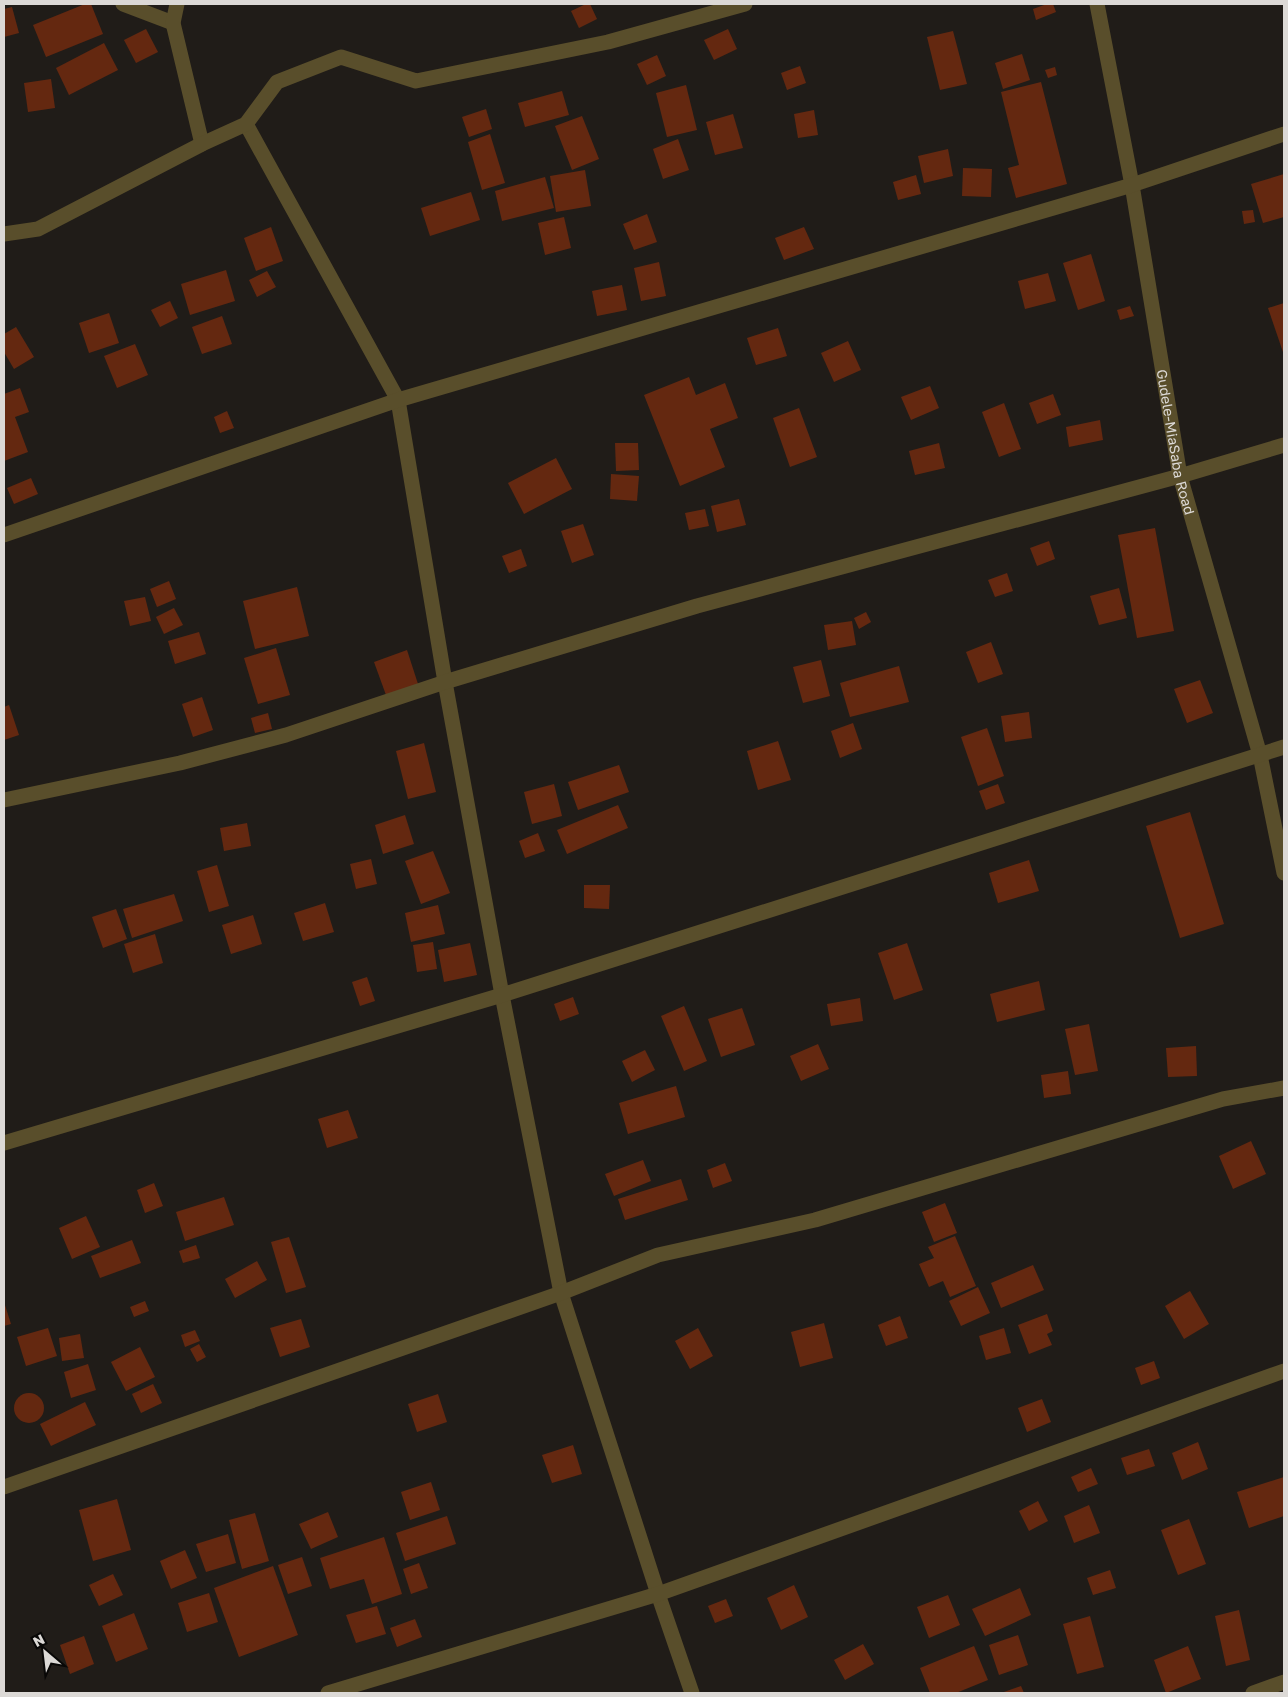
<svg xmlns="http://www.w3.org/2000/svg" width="1288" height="1697" font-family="'Golos Text',sans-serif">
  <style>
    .building { fill: #642810 }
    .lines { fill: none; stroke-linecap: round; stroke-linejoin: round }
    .minor { stroke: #594e2b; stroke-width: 15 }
    .labels { text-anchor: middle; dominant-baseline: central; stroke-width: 4; stroke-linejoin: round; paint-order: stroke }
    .street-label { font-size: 14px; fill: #dcd9d6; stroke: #080706 }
  </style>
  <rect width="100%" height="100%" fill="#201c18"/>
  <g class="building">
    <path d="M85 4H91L103 34 46 57 33 25Z"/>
    <path d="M586 4H590L597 19 579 28 571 11Z"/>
    <path d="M1047 4H1053L1056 12 1036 20 1033 9Z"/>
    <path d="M12 7 19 33 4 37V9Z"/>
    <path d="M146 29 158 52 136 63 124 40Z"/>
    <path d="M728 29 737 49 714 60 704 40Z"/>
    <path d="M953 31 967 84 940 90 927 37Z"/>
    <path d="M104 43 118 70 69 95 56 68Z"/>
    <path d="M1022 54 1030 80 1003 89 995 63Z"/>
    <path d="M657 55 666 76 647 85 637 64Z"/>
    <path d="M800 66 806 83 787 90 781 73Z"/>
    <path d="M1055 67 1057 75 1048 78 1045 70Z"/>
    <path d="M51 79 55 108 28 112 24 83Z"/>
    <path d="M1041 82 1067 184 1016 198 1008 168 1019 165 1001 92Z"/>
    <path d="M686 85 697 130 667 137 656 93Z"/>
    <path d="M562 91 569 115 525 127 518 103Z"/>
    <path d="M486 109 492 129 469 137 462 117Z"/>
    <path d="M814 110 818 135 798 138 794 114Z"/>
    <path d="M733 114 743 148 715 155 706 122Z"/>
    <path d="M582 116 599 159 572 170 555 126Z"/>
    <path d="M490 134 505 183 482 190 468 142Z"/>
    <path d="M678 139 689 170 663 179 653 149Z"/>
    <path d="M948 149 953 176 924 183 918 156Z"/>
    <path d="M963 168 992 169 991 197 962 196Z"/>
    <path d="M585 170 591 206 556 212 550 176Z"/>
    <path d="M1284 174V217L1263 223 1251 184Z"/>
    <path d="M916 175 921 194 898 200 893 182Z"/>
    <path d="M545 177 554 208 502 221 495 191Z"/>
    <path d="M471 192 480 220 430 236 421 208Z"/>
    <path d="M1253 210 1255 222 1244 224 1242 211Z"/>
    <path d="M647 214 657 242 634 250 623 224Z"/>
    <path d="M564 217 571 248 545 255 538 223Z"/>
    <path d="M271 227 283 261 256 271 244 238Z"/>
    <path d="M804 227 814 249 784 260 775 238Z"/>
    <path d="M1091 254 1105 301 1078 310 1063 263Z"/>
    <path d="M659 262 666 296 641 301 634 268Z"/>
    <path d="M226 270 235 301 190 315 181 284Z"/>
    <path d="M267 271 276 287 257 297 249 280Z"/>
    <path d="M1048 273 1056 301 1025 309 1018 281Z"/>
    <path d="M622 285 627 310 597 316 592 291Z"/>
    <path d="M170 301 178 318 160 327 151 310Z"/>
    <path d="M1284 303V355L1268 308Z"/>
    <path d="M1130 306 1134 316 1120 320 1117 310Z"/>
    <path d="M109 313 119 343 89 353 79 323Z"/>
    <path d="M222 316 232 344 202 354 192 327Z"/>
    <path d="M16 327 34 357 14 369 4 352V334Z"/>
    <path d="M778 328 787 356 756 365 747 338Z"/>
    <path d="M848 341 861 370 834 382 821 353Z"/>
    <path d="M135 344 148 375 117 388 104 356Z"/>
    <path d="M689 377 696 395 725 383 738 418 710 429 725 467 680 486 644 395Z"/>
    <path d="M930 386 939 408 911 420 901 397Z"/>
    <path d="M20 388 29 412 15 417 28 452 4 461V394Z"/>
    <path d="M1053 394 1061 415 1037 424 1029 403Z"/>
    <path d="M1004 403 1021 449 999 457 982 412Z"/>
    <path d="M799 408 817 457 790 467 773 418Z"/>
    <path d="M227 411 234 428 220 433 214 417Z"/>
    <path d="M1100 420 1103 440 1069 447 1066 427Z"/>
    <path d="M615 443H638L639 470 616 471Z"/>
    <path d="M939 443 945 468 915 475 909 451Z"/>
    <path d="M556 458 572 489 524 514 508 483Z"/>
    <path d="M611 474 639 476 637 501 610 499Z"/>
    <path d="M31 478 38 494 14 504 7 488Z"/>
    <path d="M739 499 746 525 717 532 711 506Z"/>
    <path d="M705 509 709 526 689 530 685 513Z"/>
    <path d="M583 524 594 555 572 563 561 531Z"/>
    <path d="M1155 528 1174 631 1137 638 1118 535Z"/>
    <path d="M1049 541 1055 559 1037 566 1030 548Z"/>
    <path d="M521 549 527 566 509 573 502 556Z"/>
    <path d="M1007 573 1013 591 995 597 988 580Z"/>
    <path d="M169 581 176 599 157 607 150 589Z"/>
    <path d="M297 587 309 636 255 649 243 601Z"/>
    <path d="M1119 588 1127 618 1099 625 1090 596Z"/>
    <path d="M145 597 151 621 130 626 124 601Z"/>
    <path d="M174 608 183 625 164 634 156 617Z"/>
    <path d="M866 612 871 622 859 629 854 618Z"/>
    <path d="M852 621 856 645 828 650 824 625Z"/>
    <path d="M199 632 206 654 175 664 168 641Z"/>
    <path d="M991 642 1003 674 978 683 966 652Z"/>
    <path d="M276 648 290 695 258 704 244 658Z"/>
    <path d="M407 650 418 684 386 695 374 662Z"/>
    <path d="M821 660 830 696 803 703 793 667Z"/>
    <path d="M899 666 909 702 850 717 840 683Z"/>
    <path d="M1200 680 1213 713 1187 723 1174 689Z"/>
    <path d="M202 697 213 730 193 737 182 704Z"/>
    <path d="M9 705 19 735 4 740V707Z"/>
    <path d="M1029 712 1032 738 1005 742 1001 716Z"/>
    <path d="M268 713 272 729 255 733 251 718Z"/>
    <path d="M853 723 862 749 840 758 831 731Z"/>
    <path d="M987 728 1004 776 978 786 961 737Z"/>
    <path d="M778 741 791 780 758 790 747 751Z"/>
    <path d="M424 743 436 792 408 799 396 751Z"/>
    <path d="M619 765 629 792 578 810 568 782Z"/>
    <path d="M554 784 562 816 532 824 524 792Z"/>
    <path d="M998 784 1005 803 986 810 979 791Z"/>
    <path d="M618 805 628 828 567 854 557 830Z"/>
    <path d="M1190 812 1224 924 1180 938 1146 826Z"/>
    <path d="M405 815 414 844 383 854 375 825Z"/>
    <path d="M247 823 251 846 224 851 220 828Z"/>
    <path d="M538 833 545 851 525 858 519 841Z"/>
    <path d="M433 851 450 893 421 904 405 861Z"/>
    <path d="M371 859 377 884 356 889 350 864Z"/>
    <path d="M1029 860 1039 891 998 903 989 873Z"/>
    <path d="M217 865 229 906 209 912 197 871Z"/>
    <path d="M584 885H610L609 909 584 908Z"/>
    <path d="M174 894 183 921 132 938 123 909Z"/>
    <path d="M325 903 334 932 303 941 294 913Z"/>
    <path d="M438 905 445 934 411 942 405 913Z"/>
    <path d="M116 909 127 939 103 948 92 917Z"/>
    <path d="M253 915 262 944 231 954 222 925Z"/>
    <path d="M155 934 163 963 133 973 124 944Z"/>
    <path d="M433 942 437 969 417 972 413 945Z"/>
    <path d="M470 943 477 975 444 982 438 950Z"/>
    <path d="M907 943 923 990 894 1000 878 953Z"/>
    <path d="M367 977 375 1001 360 1006 352 982Z"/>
    <path d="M1039 981 1045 1010 997 1022 990 994Z"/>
    <path d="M573 997 579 1014 560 1021 554 1004Z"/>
    <path d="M860 998 863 1021 831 1026 827 1004Z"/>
    <path d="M684 1006 707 1061 684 1071 661 1016Z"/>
    <path d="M742 1008 755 1045 721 1057 708 1019Z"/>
    <path d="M1089 1024 1098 1071 1075 1075 1065 1029Z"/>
    <path d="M818 1044 829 1069 801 1081 790 1056Z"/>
    <path d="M1196 1046 1197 1076 1168 1077 1166 1048Z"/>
    <path d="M645 1050 655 1070 632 1082 622 1061Z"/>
    <path d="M1068 1071 1071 1094 1044 1098 1041 1075Z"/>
    <path d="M676 1086 685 1117 628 1134 619 1103Z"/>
    <path d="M348 1110 358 1138 327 1148 318 1119Z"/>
    <path d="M1251 1141 1266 1174 1233 1189 1219 1156Z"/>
    <path d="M643 1160 651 1181 614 1196 605 1174Z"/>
    <path d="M725 1163 732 1181 713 1188 707 1170Z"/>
    <path d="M681 1179 688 1200 625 1220 618 1199Z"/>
    <path d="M154 1183 163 1206 145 1213 137 1190Z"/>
    <path d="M224 1197 234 1225 185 1241 176 1212Z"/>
    <path d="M945 1203 957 1233 934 1242 922 1212Z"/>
    <path d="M86 1216 100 1247 72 1259 59 1228Z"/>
    <path d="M955 1236 976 1286 950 1297 943 1281 929 1287 919 1264 934 1258 928 1247Z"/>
    <path d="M289 1237 306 1287 286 1293 271 1242Z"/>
    <path d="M132 1240 141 1263 100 1278 91 1256Z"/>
    <path d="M196 1245 200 1258 183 1263 179 1251Z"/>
    <path d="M257 1261 267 1280 235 1298 225 1279Z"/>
    <path d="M1033 1265 1044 1290 1001 1308 991 1283Z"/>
    <path d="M978 1287 990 1313 961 1326 949 1301Z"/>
    <path d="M1190 1291 1209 1324 1184 1339 1165 1306Z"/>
    <path d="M145 1301 149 1311 134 1317 130 1307Z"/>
    <path d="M4 1302 11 1324 4 1326Z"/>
    <path d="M1047 1314 1053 1331 1047 1334 1052 1345 1029 1354 1018 1325Z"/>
    <path d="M900 1316 908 1338 886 1346 878 1325Z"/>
    <path d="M301 1319 310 1347 280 1357 270 1328Z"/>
    <path d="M824 1323 833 1358 800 1367 791 1332Z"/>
    <path d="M48 1328 57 1356 26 1366 17 1337Z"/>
    <path d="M698 1328 713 1356 690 1369 675 1341Z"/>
    <path d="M1004 1328 1011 1353 986 1360 979 1336Z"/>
    <path d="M195 1330 200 1341 185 1347 181 1335Z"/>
    <path d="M80 1334 84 1358 62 1361 59 1338Z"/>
    <path d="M199 1344 206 1357 197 1362 190 1349Z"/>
    <path d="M140 1347 155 1377 126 1391 111 1362Z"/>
    <path d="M1154 1361 1160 1378 1141 1385 1135 1368Z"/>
    <path d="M88 1364 96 1390 71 1398 64 1372Z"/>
    <path d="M153 1384 162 1403 141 1413 132 1394Z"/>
    <circle cx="29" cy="1408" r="15"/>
    <path d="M438 1394 447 1422 417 1432 408 1404Z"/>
    <path d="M1042 1399 1051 1422 1027 1432 1018 1408Z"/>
    <path d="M85 1402 96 1425 51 1446 40 1424Z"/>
    <path d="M1198 1442 1208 1469 1182 1480 1172 1453Z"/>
    <path d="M573 1445 582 1474 552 1483 542 1455Z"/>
    <path d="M1149 1449 1155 1466 1127 1475 1121 1458Z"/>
    <path d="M1091 1468 1098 1484 1078 1492 1071 1477Z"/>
    <path d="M1284 1477V1516L1249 1528 1237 1492Z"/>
    <path d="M431 1482 440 1510 410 1520 401 1492Z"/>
    <path d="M117 1499 131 1550 93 1561 79 1510Z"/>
    <path d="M1038 1501 1048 1521 1029 1531 1019 1511Z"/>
    <path d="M1089 1505 1100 1533 1074 1543 1064 1516Z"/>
    <path d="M328 1512 338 1537 311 1549 299 1524Z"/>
    <path d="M255 1513 269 1561 242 1569 229 1520Z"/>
    <path d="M447 1516 456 1544 405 1561 396 1533Z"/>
    <path d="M1189 1519 1206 1564 1178 1575 1161 1530Z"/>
    <path d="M228 1534 236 1563 206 1572 196 1544Z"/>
    <path d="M384 1537 402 1594 372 1604 364 1579 330 1589 320 1558Z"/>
    <path d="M185 1550 197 1578 171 1589 160 1561Z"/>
    <path d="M302 1557 312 1586 288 1594 278 1565Z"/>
    <path d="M419 1563 428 1588 411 1594 403 1569Z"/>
    <path d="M273 1566 298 1635 239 1657 214 1588Z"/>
    <path d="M1110 1570 1116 1588 1093 1595 1087 1578Z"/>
    <path d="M113 1574 123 1595 99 1606 89 1585Z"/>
    <path d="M794 1585 808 1617 781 1630 767 1598Z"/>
    <path d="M1020 1588 1031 1615 985 1636 972 1609Z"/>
    <path d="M209 1593 218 1622 187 1632 178 1603Z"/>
    <path d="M948 1595 960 1625 929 1638 917 1607Z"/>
    <path d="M726 1599 733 1616 715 1623 708 1606Z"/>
    <path d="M377 1606 386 1634 356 1643 346 1615Z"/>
    <path d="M1239 1610 1250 1660 1226 1666 1215 1616Z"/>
    <path d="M134 1613 148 1649 116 1662 102 1626Z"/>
    <path d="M1090 1616 1104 1667 1077 1674 1063 1624Z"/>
    <path d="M415 1619 422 1637 397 1647 390 1628Z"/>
    <path d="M1018 1635 1028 1665 999 1675 989 1645Z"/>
    <path d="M84 1636 94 1664 70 1674 60 1645Z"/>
    <path d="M863 1644 874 1664 845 1680 834 1660Z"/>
    <path d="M974 1646 988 1680 956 1693H930L920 1668Z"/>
    <path d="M1188 1646 1201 1679 1166 1693 1154 1660Z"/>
    <path d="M1021 1686 1024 1693H1001Z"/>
  </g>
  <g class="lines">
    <g class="minor">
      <path d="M123 4 173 23"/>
      <path d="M177 4 173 23 202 144"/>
      <path id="s1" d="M1097 4 1132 185 1180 476 1260 755 1284 873"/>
      <path d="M246 124 398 400 445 682 502 995 561 1293 658 1594 692 1693"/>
      <path d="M4 234 38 229 202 144 246 124 277 82 341 57 416 81 608 42 745 4"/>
      <path d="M4 535 398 400 1132 185 1284 134"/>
      <path d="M4 800 180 763 286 735 445 682 697 606 1180 476 1284 445"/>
      <path d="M4 1143 502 995 1284 747"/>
      <path d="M4 1487 561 1293 658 1255 815 1220 1223 1099 1284 1088"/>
      <path d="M328 1693 658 1594 1284 1371"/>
      <path d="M1253 1693 1284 1682"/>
    </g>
  </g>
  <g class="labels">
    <g class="street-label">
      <text stroke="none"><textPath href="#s1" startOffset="445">Gudele-MiaSaba Road</textPath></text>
    </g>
  </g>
  <rect width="1288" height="1697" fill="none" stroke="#dcd9d6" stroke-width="10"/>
  <g transform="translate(45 1652) rotate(332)" stroke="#080706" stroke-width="4" paint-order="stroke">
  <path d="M0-4L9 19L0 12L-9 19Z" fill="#dcd9d6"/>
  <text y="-8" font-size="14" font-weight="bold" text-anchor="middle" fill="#dcd9d6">N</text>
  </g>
</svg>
